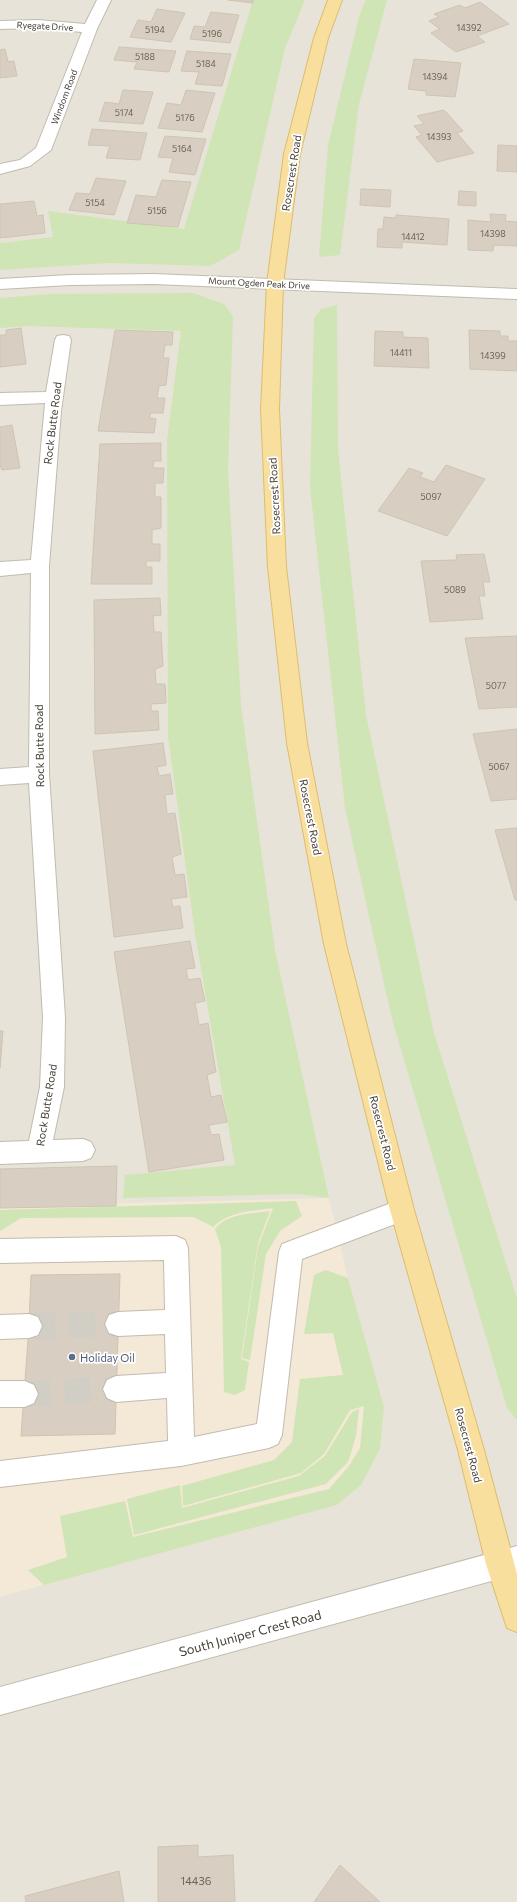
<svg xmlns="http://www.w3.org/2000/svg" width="517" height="1902" font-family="Commissioner,sans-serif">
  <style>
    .residential { fill: #e7e3d8 }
    .commercial { fill: #f4e8d6 }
    .green { fill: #cfe5b5 }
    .building { fill: #d8cfc2; stroke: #cfc4b3 }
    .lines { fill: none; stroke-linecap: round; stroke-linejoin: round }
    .minor-tunnel { stroke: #d1cec6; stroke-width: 26; stroke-dasharray: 26 14; stroke-linecap: butt }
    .minor-casing { stroke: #c2bbaf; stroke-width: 2 }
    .major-casing { stroke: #ddbd6e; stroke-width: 2 }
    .minor { fill: #fff; fill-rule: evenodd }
    .major { fill: #f9df9d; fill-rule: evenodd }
    .service-dot { fill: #5c6f8a; stroke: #fff; stroke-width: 1.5 }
    .labels { text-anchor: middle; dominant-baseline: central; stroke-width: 3.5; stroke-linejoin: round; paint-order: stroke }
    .far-street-label { font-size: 9px; fill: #474138; stroke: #fff }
    .number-label { font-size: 9px; fill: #6b645a }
    .street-label { font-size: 11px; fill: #474138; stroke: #fff }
    .service-label { font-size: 11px; fill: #4e5e75; stroke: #fff; text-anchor: start }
    .near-number-label { font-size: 11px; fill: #6b645a }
    .near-street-label { font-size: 13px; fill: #474138; stroke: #fff }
  </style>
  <rect width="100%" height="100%" fill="#f4f1e9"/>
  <rect class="residential" x="0" y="0" width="517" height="1902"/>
  <path class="commercial" d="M329 1198 348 1278 384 1407 380 1449 361 1485 337 1505 0 1597V1206Z"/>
  <g class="green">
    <path d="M253 0H305L285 48 239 250 210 266 109 263 0 270V243L53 237 48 211 184 229Z"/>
    <path d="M366 0H387L359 104 340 255 319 257 328 145 360 13Z"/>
    <path d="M193 293 224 304 233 316 228 470 241 706 275 950 329 1198 297 1194 123 1198 125 1175 235 1165 195 934 168 736 167 440 181 331 27 326 0 328V298L50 294Z"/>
    <path d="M337 305 338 450 366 715 434 1033 517 1298V1420L507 1408 392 1019 345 808 310 487 314 318 321 309Z"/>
    <path d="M296 1201 302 1216 280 1231 266 1254 250 1360 242 1358 258 1247 273 1208C253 1211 228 1211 213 1227L194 1217 21 1218 0 1231V1210Z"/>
    <path d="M270 1211 258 1243 241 1359 249 1362 245 1390 235 1395 224 1392 221 1247 215 1229C227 1213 251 1214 270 1211Z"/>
    <path d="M326 1270 348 1278 384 1407 380 1449 361 1485 337 1505 44 1585 28 1570 67 1557 60 1516 125 1501 133 1537 329 1489 349 1466 360 1448 364 1406 350 1410 324 1454 301 1473 183 1506 182 1486 274 1460 292 1442 300 1379 343 1375 333 1333 304 1334 314 1275Z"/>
    <path d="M359 1409 356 1436 348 1462 326 1484 134 1535 127 1499 180 1485 182 1508 299 1476 325 1456 352 1412Z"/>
  </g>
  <g class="building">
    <path d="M228 0H253V3Z"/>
    <path d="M480 2 509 24 477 36 485 42 456 52 431 33 440 29 429 21 439 17 434 14 460 5 465 8Z"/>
    <path d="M157 9 185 13 171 42 130 37 138 20 151 22Z"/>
    <path d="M211 12 239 15 230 43 190 39 194 26 205 27Z"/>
    <path d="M119 47 176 51 169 72 134 69 137 62 114 60Z"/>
    <path d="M5 49 8 62 14 61 17 76 0 78V50Z"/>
    <path d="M187 51 231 54 222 86 195 84 199 72 181 71Z"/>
    <path d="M414 59 461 63 455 97 426 95V91L408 89Z"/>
    <path d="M123 90 153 92 143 124 99 121 105 102 119 104Z"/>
    <path d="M186 90 215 93 202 132 158 128 167 103 181 105Z"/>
    <path d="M444 110 463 131 457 133 474 153 437 162 416 137 422 135 414 126 424 124 417 116Z"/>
    <path d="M92 129 147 133 140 160 106 158 110 146 88 145Z"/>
    <path d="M165 136 206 139 195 175 169 172 173 158 158 157Z"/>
    <path d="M498 145 517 146V172L497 171Z"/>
    <path d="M96 178 126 181 114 215 69 210 76 193 90 194Z"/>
    <path d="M162 180 191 182 178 227 127 223 136 195 156 197Z"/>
    <path d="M361 189 391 190 390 207 360 205Z"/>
    <path d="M459 191 476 192V206L458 205Z"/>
    <path d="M34 201 37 216 43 215 45 233 0 238V204Z"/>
    <path d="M490 214 506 215 505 221 517 222V246L494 245 493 251 468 250V220L491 222Z"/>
    <path d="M396 215 449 219 447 245 402 242V248L377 247 378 229H383L384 217 396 218Z"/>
    <path d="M21 328 26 364 0 367V335H6V330Z"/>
    <path d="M115 330 173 332 172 345H165L163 358H169L166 385 159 386 157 398H165L163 413H150V418L156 419 154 433 98 431Z"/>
    <path d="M469 330 500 331V336H508V341H517V371L470 369Z"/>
    <path d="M375 331 403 332V337L428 338 429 368 374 366Z"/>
    <path d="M12 425 20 468 2 470 0 465V427Z"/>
    <path d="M161 443V461H154L153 468H164L163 483H155V497H161V528L152 530V544H160V561H146V567H152V584H91L100 444Z"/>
    <path d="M446 465 485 479 447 536 378 511 409 468 423 473 420 477 434 482Z"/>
    <path d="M484 554 490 582H483L485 596H479L483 619 430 622 421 561 457 560 456 555Z"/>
    <path d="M160 598 161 615 153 616 154 632H161L163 666 155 669 156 684H165L166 703 151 704V711H158L159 730 95 734 94 600Z"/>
    <path d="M517 636V707L479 709 465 638Z"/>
    <path d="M517 729V799L491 801 473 734Z"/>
    <path d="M163 743 166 765 157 767 159 776 170 774 173 794 165 795 167 814 175 813 181 854 172 857 175 875 184 874 187 897 171 899 173 907 180 906 183 928 114 937 93 751Z"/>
    <path d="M517 828V900H515L495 830Z"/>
    <path d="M190 941 195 968 186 969 188 980 200 978 205 1001 195 1003 199 1025 208 1023 216 1072 207 1075 211 1097 221 1095 227 1122 209 1125 211 1135 219 1134 224 1160 149 1172 114 952Z"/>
    <path d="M0 1031H3L0 1068Z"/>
    <path d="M117 1166 116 1206 0 1208V1169Z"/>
    <path d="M120 1274 115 1434 21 1436 29 1326 31 1275Z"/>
    <path d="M198 1845V1857L233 1855 235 1902H158V1847Z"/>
    <path d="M340 1865 380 1902H314Z"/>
    <path d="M119 1871 124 1902H26L25 1896Z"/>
  </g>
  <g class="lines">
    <g class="minor-tunnel">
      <path d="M29 1326 118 1324"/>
      <path d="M25 1394 116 1389"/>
    </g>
    <defs>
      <g id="minor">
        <path d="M97 0H111L97 29 51 150 30 166 0 174V164L20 160 36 148 82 32 38 28 0 29V21L38 20 85 24Z"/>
        <path d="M154 274 517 289V299L154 284 70 285 0 289V279L70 275Z"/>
        <path d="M63 335 69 336 71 340 61 411 49 566V774L65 1018 64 1087 53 1140 83 1139 91 1142 95 1150 91 1158 83 1161 0 1164V1142L29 1141 40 1087 43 1018 29 783 0 785V769L29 767 31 573 0 576V562L31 560 45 403 0 405V393L46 392 55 340 57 336Z"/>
        <path d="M402 1199 411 1202 414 1210 411 1218 302 1259 282 1435 278 1444 269 1448 181 1466 0 1487V1461L168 1441 167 1398 116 1402 107 1398 103 1389 107 1380 116 1376 166 1373 165 1334 118 1336 109 1333 105 1324 109 1315 118 1312 165 1310 164 1260 0 1263V1239L176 1236 185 1240 188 1248 194 1437 257 1424 279 1252 282 1244Z"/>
        <path d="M29 1314 38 1317 42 1326 38 1335 29 1338 0 1339V1315Z"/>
        <path d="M0 1381H25L34 1385 38 1394 34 1403 25 1407H0Z"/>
        <path d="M517 1546V1574L0 1715V1687Z"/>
      </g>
      <path id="major" d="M328 0H342L328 38 300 154 283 284 279 409 286 567 307 743 346 944 414 1210 484 1450 517 1574V1632L507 1628 486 1564 458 1450 390 1210 324 944 287 743 268 567 261 409 267 284 284 154 314 38Z"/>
    </defs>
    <use href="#minor" class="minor-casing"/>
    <use href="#major" class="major-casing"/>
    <use href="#minor" class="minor"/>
    <use href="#major" class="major"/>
  </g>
  <circle class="service-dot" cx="72" cy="1357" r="4"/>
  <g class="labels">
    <g class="far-street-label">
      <text transform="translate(45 26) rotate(3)">Ryegate Drive</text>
      <text transform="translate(64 97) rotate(-69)">Windom Road</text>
      <text transform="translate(259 283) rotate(3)">Mount Ogden Peak Drive</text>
    </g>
    <g class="number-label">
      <text x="469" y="27">14392</text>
      <text x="155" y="29">5194</text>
      <text x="212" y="33">5196</text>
      <text x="145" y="56">5188</text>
      <text x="206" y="63">5184</text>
      <text x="435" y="76">14394</text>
      <text x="124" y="112">5174</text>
      <text x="185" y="117">5176</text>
      <text x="439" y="136">14393</text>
      <text x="182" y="148">5164</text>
      <text x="95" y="202">5154</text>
      <text x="157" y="210">5156</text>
      <text x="493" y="233">14398</text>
      <text x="413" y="236">14412</text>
      <text x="401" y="352">14411</text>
      <text x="493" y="355">14399</text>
      <text x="431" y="496">5097</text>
      <text x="455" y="589">5089</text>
      <text x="496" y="685">5077</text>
      <text x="499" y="766">5067</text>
    </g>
    <g class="street-label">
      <text transform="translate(291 173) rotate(-81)">Rosecrest Road</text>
      <text transform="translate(52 423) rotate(-83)">Rock Butte Road</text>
      <text transform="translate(274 496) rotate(-93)">Rosecrest Road</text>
      <text transform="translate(39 746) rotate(-91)">Rock Butte Road</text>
      <text transform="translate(311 817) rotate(79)">Rosecrest Road</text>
      <text transform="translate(46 1105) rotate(-81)">Rock Butte Road</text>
      <text transform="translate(383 1133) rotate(76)">Rosecrest Road</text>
      <text transform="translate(469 1445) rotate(75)">Rosecrest Road</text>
    </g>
    <g class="service-label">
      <text x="80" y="1357">Holiday Oil</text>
    </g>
    <g class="near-number-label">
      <text x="196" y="1880">14436</text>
    </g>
    <g class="near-street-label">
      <text transform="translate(250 1633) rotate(-15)">South Juniper Crest Road</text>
    </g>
  </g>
</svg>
